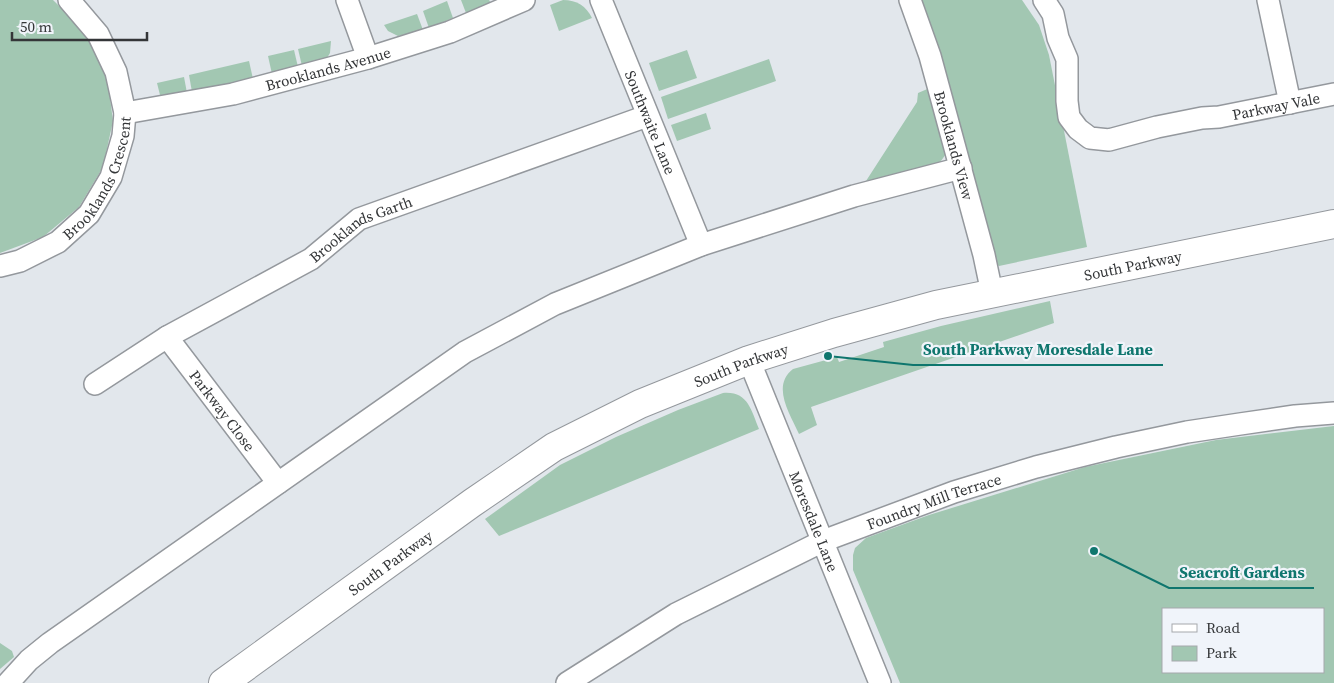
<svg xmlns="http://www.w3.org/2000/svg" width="1334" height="683" font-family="'Source Serif 4',serif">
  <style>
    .green { fill: #a2c7b2; fill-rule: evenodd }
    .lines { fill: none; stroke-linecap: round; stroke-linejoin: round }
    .street-casing { stroke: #94989d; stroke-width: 24 }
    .secondary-casing { stroke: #94989d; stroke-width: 30 }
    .street { stroke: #fff; stroke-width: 21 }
    .secondary { stroke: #fff; stroke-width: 28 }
    .labels { text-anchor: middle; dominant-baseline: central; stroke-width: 4.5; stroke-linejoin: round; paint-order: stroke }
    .street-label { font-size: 15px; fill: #343638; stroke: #f0f4fa }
    .leader { fill: none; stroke: #0f766e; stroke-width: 2 }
    .callout-dot { fill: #0f766e; stroke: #f0f4fa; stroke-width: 2 }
    .callout-label { font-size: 16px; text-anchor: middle; font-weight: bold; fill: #0f766e; stroke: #f0f4fa; stroke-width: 4.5; stroke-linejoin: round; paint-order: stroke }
  </style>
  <rect width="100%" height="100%" fill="#e2e7ec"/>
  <g class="green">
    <path d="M0 0H53L87 33 107 75 113 121 103 167 79 207 43 237 0 253Z"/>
    <path d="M461 0H489L491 3 466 13Z"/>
    <path d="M563 0C577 0 586 6 592 18L559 31 550 5Z"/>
    <path d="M910 0H1022L1039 25 1049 55 1087 247 999 266 984 255Z"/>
    <path d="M447 1 453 18 429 28 423 11Z"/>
    <path d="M417 14 423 30 398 36 388 31 384 25Z"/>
    <path d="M331 41 330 53 327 58 302 66 298 49Z"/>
    <path d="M294 50 298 67 272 74 268 56Z"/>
    <path d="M687 50 697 78 659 91 649 63Z"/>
    <path d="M769 59 776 81 668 119 661 97Z"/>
    <path d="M249 61 253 79 192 92 189 75Z"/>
    <path d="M184 77 187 93 160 95 157 83Z"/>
    <path d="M932 87C935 98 948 142 947 150 945 158 939 164 931 167L866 181 917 102 918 93Z"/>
    <path d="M706 113 711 129 677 141 671 125Z"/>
    <path d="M1050 301 1054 323 811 407 817 425 799 434C790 414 771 386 793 369L837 357 839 362 884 347 883 342 941 326Z"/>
    <path d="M723 393C748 391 751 410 759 429L499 536 485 519 560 465 616 437 678 410Z"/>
    <path d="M1334 426V683H900L853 570V555L855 548 866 538 929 515 1085 467 1216 440ZM1163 609H1323V672H1163Z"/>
    <path d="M0 643 12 651 14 657 0 669Z"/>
  </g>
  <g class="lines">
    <defs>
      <g id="street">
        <path d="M347 0 368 58"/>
        <path id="s1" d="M601 0 701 245"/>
        <path id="s2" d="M910 0 930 56 984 255 992 293"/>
        <path id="s3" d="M1044 0 1053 14 1058 38 1067 59V101L1069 117 1078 129 1090 138 1109 140 1157 127 1202 118 1219 117 1334 94"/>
        <path d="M1268 0 1290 103"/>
        <path id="s4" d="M125 113 233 94 368 58 450 32 524 0"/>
        <path id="s5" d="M0 266 20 261 58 242 89 214 111 177 123 136 125 113 116 72 98 34 69 0"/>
        <path id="s6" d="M167 337 278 483"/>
        <path id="s7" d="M749 360 880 683"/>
        <path id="s8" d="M95 384 167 337 311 259 359 219 647 116"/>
        <path d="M8 683 29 660 50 643 465 352 555 304 701 245 854 196 961 168"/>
        <path id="s9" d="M567 683 676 614 823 541 954 492 1036 467 1116 447 1187 432 1240 424 1295 416 1334 413"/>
      </g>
      <g id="secondary">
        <path id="s10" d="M223 683 472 503 554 447 640 404 749 360 834 333 936 305 1334 224"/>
      </g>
    </defs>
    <use href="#street" class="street-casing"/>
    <use href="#secondary" class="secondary-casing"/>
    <use href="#street" class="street"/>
    <use href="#secondary" class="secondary"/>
  </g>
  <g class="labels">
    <g class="street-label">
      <text stroke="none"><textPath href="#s4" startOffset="208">Brooklands Avenue</textPath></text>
      <text stroke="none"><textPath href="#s3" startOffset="342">Parkway Vale</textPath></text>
      <text stroke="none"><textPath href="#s1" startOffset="132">Southwaite Lane</textPath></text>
      <text stroke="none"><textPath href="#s2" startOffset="152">Brooklands View</textPath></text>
      <text stroke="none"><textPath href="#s5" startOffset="141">Brooklands Crescent</textPath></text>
      <text stroke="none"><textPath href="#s8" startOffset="309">Brooklands Garth</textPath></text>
      <text stroke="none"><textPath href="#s10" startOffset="1016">South Parkway</textPath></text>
      <text stroke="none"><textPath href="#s10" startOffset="611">South Parkway</textPath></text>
      <text stroke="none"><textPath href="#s6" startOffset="92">Parkway Close</textPath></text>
      <text stroke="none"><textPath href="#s9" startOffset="411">Foundry Mill Terrace</textPath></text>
      <text stroke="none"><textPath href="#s7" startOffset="174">Moresdale Lane</textPath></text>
      <text stroke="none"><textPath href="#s10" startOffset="206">South Parkway</textPath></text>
    </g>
  </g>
  <path class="leader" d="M828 356L913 365H1163M1094 551L1169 588H1314"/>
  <g class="callout-dot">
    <circle cx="828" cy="356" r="5"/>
    <circle cx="1094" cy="551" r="5"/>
  </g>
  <g class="callout-label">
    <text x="1038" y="355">South Parkway Moresdale Lane</text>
    <text x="1242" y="578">Seacroft Gardens</text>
  </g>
  <rect x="1162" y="608" width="162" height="65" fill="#f0f4fa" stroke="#a5a8ac"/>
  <rect x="1172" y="624" width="25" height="8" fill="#ffffff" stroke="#a5a8ac"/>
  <text x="1206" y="633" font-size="15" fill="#343638">Road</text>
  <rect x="1172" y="646" width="25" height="15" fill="#a2c7b2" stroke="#a5a8ac"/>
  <text x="1206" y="658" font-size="15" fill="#343638">Park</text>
  <path d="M12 32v8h135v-8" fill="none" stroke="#343638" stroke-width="2.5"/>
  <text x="20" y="32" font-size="15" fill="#343638" stroke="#f0f4fa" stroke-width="4" paint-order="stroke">50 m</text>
</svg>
